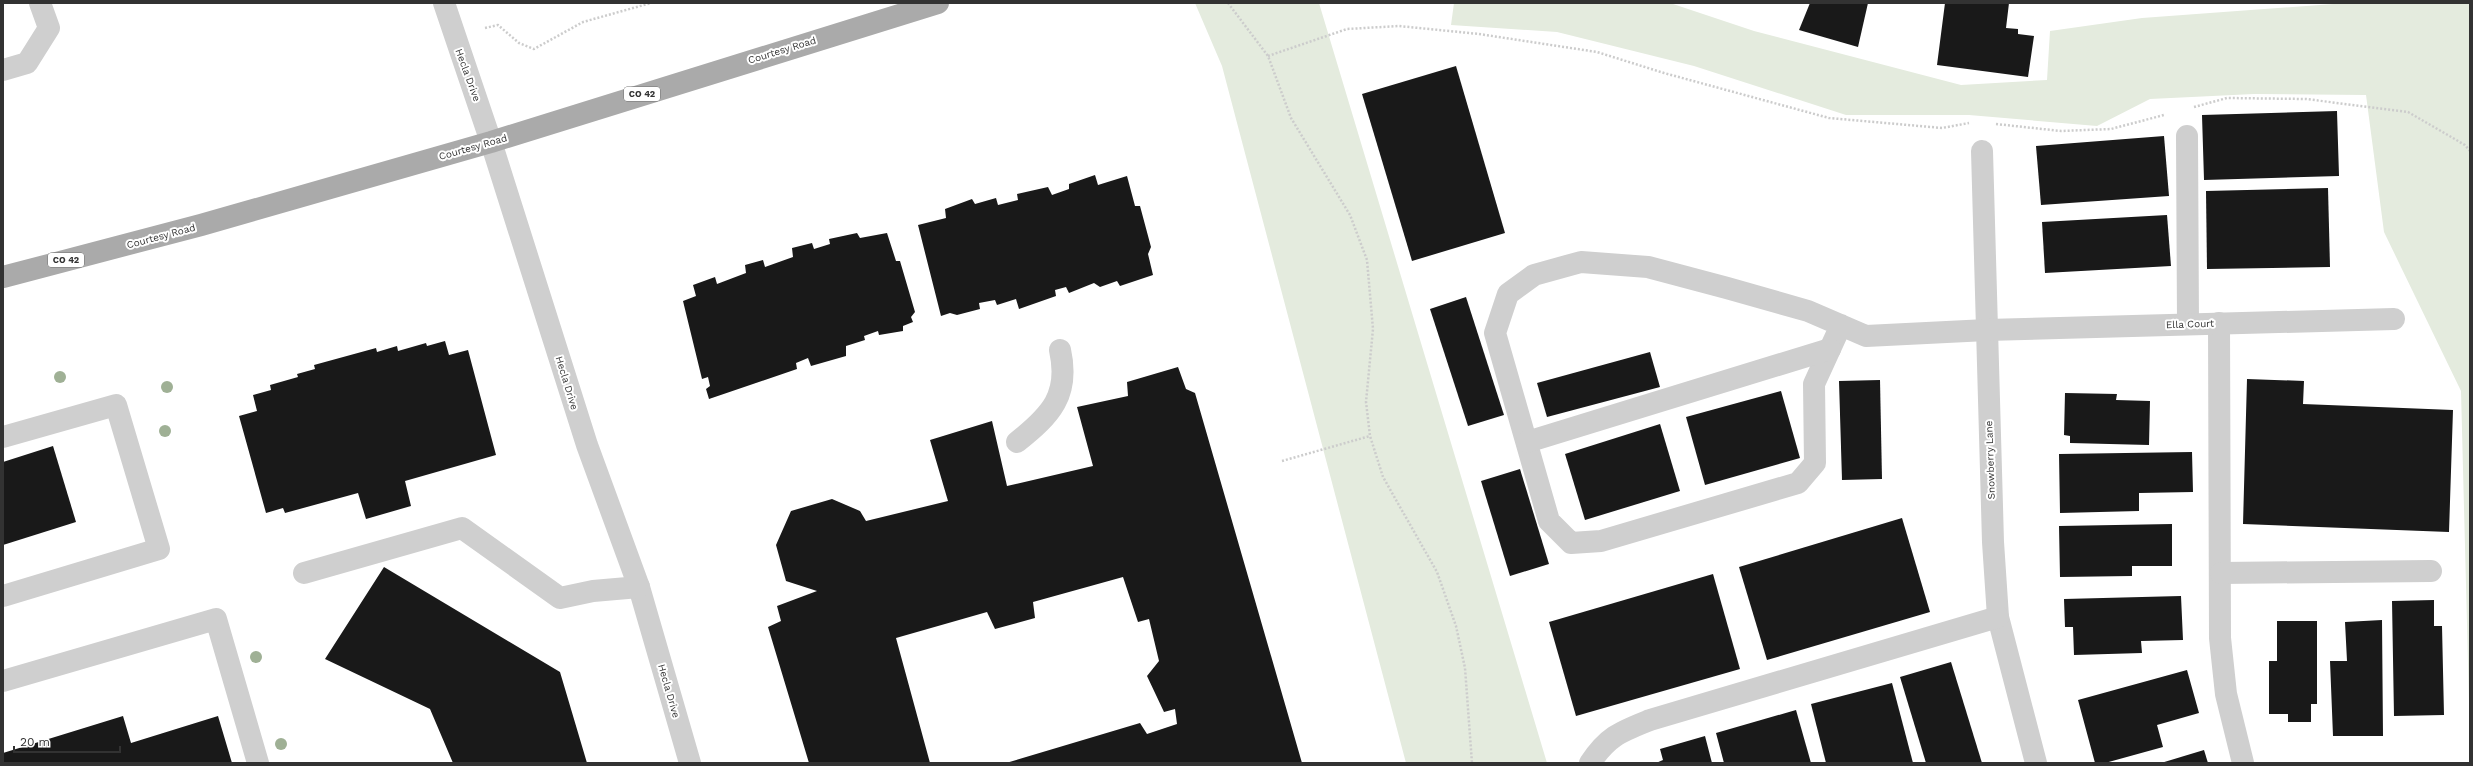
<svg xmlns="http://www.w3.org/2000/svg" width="2473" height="766" font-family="'Work Sans',sans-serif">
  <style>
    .green { fill: #e4ebde }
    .building { fill: #191919 }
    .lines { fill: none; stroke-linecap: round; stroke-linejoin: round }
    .path { stroke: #ccc; stroke-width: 2.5; stroke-dasharray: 2 2; stroke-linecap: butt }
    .minor { stroke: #cfcfcf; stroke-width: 22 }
    .major { stroke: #aaa; stroke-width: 22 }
    .tree { fill: #9fb095 }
    .labels { text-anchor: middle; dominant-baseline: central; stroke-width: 4; stroke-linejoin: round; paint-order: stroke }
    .shield { fill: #fff; stroke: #707070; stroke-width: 1 }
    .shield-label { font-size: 9px; font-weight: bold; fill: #323232 }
    .street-label { font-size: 10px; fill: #323232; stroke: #fff }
  </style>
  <rect width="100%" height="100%" fill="#fff"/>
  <g class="green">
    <path d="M1195 3H1319L1547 763H1406L1222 66Z"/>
    <path d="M1454 3H1670L1754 31 1961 85 2047 80 2050 31 2142 18 2347 3H2470V741L2461 391 2384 232 2366 95 2254 94 2150 99 2097 126 1969 115H1846L1694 66 1557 32 1451 25Z"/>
  </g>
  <g class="building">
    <path d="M1810 3H1868L1858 47 1799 30Z"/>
    <path d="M1945 3H2009L2006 28 2018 29V34L2034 36 2028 77 1937 65Z"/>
    <path d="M1456 66 1505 233 1412 261 1362 94Z"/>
    <path d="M2337 111 2339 176 2204 180 2202 115Z"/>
    <path d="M2164 136 2169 196 2041 205 2036 146Z"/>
    <path d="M1095 175 1098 185 1127 176 1135 206H1140L1151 247 1148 254 1153 275 1120 286 1117 281 1100 287 1094 283 1069 293 1066 287 1055 290 1056 296 1019 309 1016 299 997 305 995 300 979 303 980 309 957 315 950 313 941 316 918 225 946 218 945 209 972 199 975 204 996 198 998 205 1018 200 1017 194 1048 187 1052 195 1069 189V184Z"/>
    <path d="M2328 188 2330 267 2207 269 2206 191Z"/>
    <path d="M2167 215 2171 266 2045 273 2042 222Z"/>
    <path d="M857 233 860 238 887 233 896 261H900L915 312 911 317 913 322 903 326V331L879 335 878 331 864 336 865 340 846 346V356L811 366 808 358 796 363 797 369 709 399 706 389 710 386 708 377 702 379 683 301 696 296 693 285 715 277 717 284 746 273 745 265 763 260 765 267 793 257 792 248 812 243 814 249 830 244 829 239Z"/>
    <path d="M1466 297 1504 415 1468 426 1430 309Z"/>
    <path d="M445 341 449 355 468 350 496 455 405 481 411 506 366 519 358 493 285 513 283 508 266 513 239 416 257 411 253 395 271 390 270 385 298 377 297 374 315 369 314 365 376 348 377 352 397 346 398 351 426 343 427 346Z"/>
    <path d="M1650 352 1660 387 1547 417 1537 383Z"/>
    <path d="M1178 367 1186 389 1195 393 1302 763H1006L1140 723 1147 734 1177 724 1175 709 1164 712 1147 676 1159 661 1149 619 1138 622 1123 577 1033 602 1035 618 995 629 987 612 896 638 930 763H809L768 627 781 621 777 606 817 591 786 581 776 545 791 511 832 499 860 511 866 521 948 501 930 440 992 421 1007 486 1093 466 1077 407 1128 396 1127 382Z"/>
    <path d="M2247 379 2304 381 2303 404 2453 410 2449 532 2243 524Z"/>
    <path d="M1880 380 1882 479 1842 480 1839 381Z"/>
    <path d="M1781 391 1800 458 1705 485 1686 417Z"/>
    <path d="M2065 393 2117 394 2116 400 2150 401 2149 445 2070 443V436L2064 435Z"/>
    <path d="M1660 424 1680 491 1585 520 1565 454Z"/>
    <path d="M53 446 76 522 3 545V462Z"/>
    <path d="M2192 452 2193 492 2139 493V511L2060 513 2059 454Z"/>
    <path d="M1520 469 1549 564 1510 576 1481 481Z"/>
    <path d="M1902 518 1930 612 1767 660 1739 567Z"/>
    <path d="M2172 524V566H2132V576L2060 577 2059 526Z"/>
    <path d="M384 567 560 672 587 763H453L430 709 325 659Z"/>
    <path d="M1713 574 1740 669 1576 716 1549 622Z"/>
    <path d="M2181 596 2183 640 2141 641 2142 653 2074 655 2073 627H2065L2064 599Z"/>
    <path d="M2434 600V626H2442L2444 715 2394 716 2392 601Z"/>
    <path d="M2382 620 2383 736H2333L2330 661H2347L2345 622Z"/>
    <path d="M2277 621H2317V704H2311V722H2288V714H2269V661H2277Z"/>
    <path d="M1951 662 1982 763H1926L1900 677Z"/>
    <path d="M2187 670 2199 713 2157 725 2163 747 2105 763H2095L2078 700Z"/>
    <path d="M1892 683 1913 763H1826L1811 704Z"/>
    <path d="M1796 710 1811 763H1724L1716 733Z"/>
    <path d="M123 716 131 743 218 716 232 763H3V753Z"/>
    <path d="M1705 736 1712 763H1656L1663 760 1660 749Z"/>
    <path d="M2204 750 2208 763H2161Z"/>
  </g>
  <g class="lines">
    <g class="path">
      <path d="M1228 3 1268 56 1291 118 1350 215 1367 260 1373 329 1366 402 1370 436 1383 477 1437 572 1456 626 1465 668 1472 763"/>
      <path d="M485 28 498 25 519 43 534 49 583 22 651 3"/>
      <path d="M1268 56 1347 29 1399 26 1479 34 1597 52 1664 73 1829 118 1942 128 1969 123"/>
      <path d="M2194 107 2227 98 2306 99 2408 112 2465 145 2470 151"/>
      <path d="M1996 124 2061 131 2111 129 2164 115"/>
      <path d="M1282 461 1370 436"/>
    </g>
    <g class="minor">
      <path d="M444 3 491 142 587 445 639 587 690 763"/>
      <path d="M3 70 27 63 49 28 40 3"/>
      <path d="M2187 136 2188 324"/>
      <path d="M1982 151 1993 542 1998 617 2036 763"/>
      <path d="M2219 323 2220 638 2226 694 2243 763"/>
      <path d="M1841 325 1814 384 1815 463 1798 483 1601 541 1571 543 1549 521 1495 333 1508 294 1534 275 1581 262 1648 267 1727 288 1808 311 1866 336 1987 330 2394 319"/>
      <path d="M3 437 116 405 159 549 3 596"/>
      <path d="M1017 442C1051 415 1070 395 1060 350"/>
      <path d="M1527 442 1830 349"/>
      <path d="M304 573 462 528 560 598 593 591 639 587"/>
      <path d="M2221 573 2431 571"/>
      <path d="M3 681 216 619 258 763"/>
      <path d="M1590 763C1608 736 1620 732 1650 720L1998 617"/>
    </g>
    <path class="major" d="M3 277 201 225 491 142 938 3"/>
  </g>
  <g class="tree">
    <circle cx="60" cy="377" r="6"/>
    <circle cx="167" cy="387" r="6"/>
    <circle cx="165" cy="431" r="6"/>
    <circle cx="256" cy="657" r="6"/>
    <circle cx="281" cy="744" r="6"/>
  </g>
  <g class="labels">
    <g class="shield">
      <rect x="624" y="87" width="36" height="14" rx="3"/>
      <rect x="48" y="253" width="36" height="14" rx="3"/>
    </g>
    <g class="shield-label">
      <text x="642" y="94">CO 42</text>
      <text x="66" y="260">CO 42</text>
    </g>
    <g class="street-label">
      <text transform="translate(782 50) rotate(-17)">Courtesy Road</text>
      <text transform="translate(468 75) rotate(70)">Hecla Drive</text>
      <text transform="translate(473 147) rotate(-16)">Courtesy Road</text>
      <text transform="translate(161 236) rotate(-15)">Courtesy Road</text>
      <text transform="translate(2190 324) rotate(-2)">Ella Court</text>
      <text transform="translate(567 383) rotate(73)">Hecla Drive</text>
      <text transform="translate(1990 460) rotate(-92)">Snowberry Lane</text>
      <text transform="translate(669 691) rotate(74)">Hecla Drive</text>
    </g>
  </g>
  <rect width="2473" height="766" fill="none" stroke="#323232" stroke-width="8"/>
  <path d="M14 746v6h106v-6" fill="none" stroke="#323232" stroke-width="2"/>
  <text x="20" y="746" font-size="12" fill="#323232" stroke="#ffffff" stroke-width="3" paint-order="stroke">20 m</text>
</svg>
